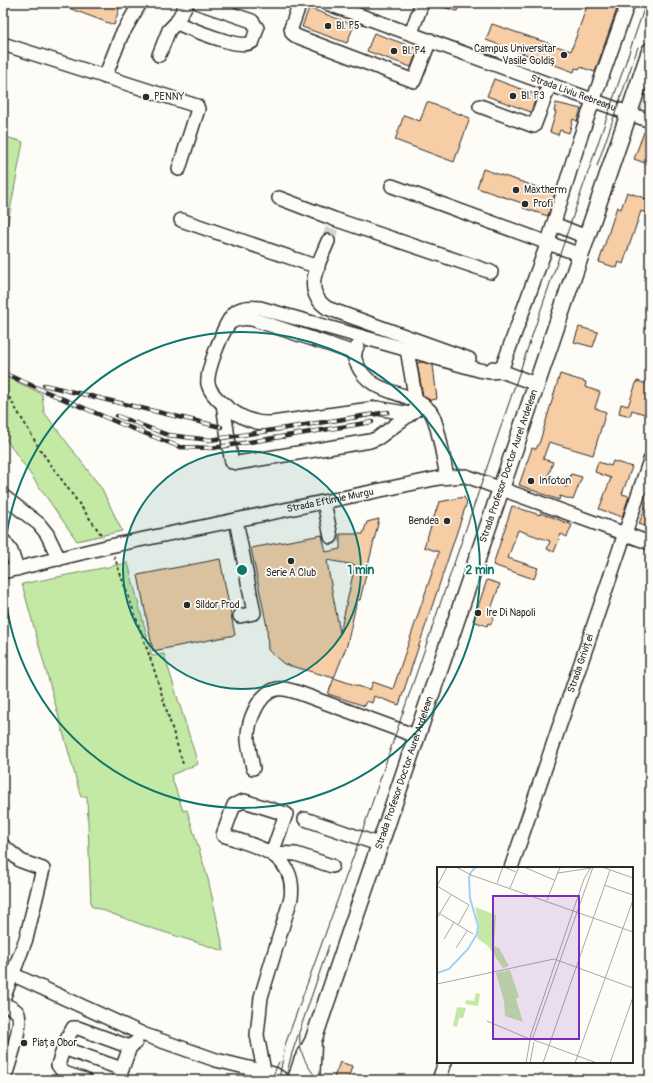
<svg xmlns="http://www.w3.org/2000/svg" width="653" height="1083" font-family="Pangolin,sans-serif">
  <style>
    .green { fill: #c3e9a4; stroke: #778a68 }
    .building { fill: #f6cda5; stroke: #2b2b2b; fill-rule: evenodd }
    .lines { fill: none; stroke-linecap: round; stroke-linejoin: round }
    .minor-tunnel { stroke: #d3d2ce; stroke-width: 13; stroke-dasharray: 13 6; stroke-linecap: butt }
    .minor-casing { stroke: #2b2b2b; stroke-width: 16 }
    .major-casing { stroke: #2b2b2b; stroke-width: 19 }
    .path { stroke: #2b2b2b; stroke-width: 2; stroke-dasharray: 3 3; stroke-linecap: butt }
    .minor { stroke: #fdfcf7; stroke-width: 13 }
    .major { stroke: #fdfcf7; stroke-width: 16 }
    .tram { stroke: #2b2b2b; stroke-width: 1 }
    .rail-casing { stroke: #2b2b2b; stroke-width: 4.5 }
    .rail { stroke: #fdfcf7; stroke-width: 3; stroke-dasharray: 9; stroke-linecap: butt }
    .ring { fill: none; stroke: #0f766e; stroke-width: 2 }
    .poi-dot { fill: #2b2b2b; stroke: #fdfcf7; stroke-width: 1.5 }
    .labels { text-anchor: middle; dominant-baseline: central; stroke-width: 3.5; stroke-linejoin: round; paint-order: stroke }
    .poi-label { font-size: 10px; fill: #2b2b2b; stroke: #fdfcf7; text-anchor: start }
    .street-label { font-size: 10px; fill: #2b2b2b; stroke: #fdfcf7 }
    .inset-river { fill: none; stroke: #9bd2fa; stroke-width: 2 }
    .inset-road { fill: none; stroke: #a9a8a5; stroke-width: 1 }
    .view { fill: #7b2cbf; fill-opacity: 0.15; stroke: #7b2cbf; stroke-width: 2 }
    .inset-edge { fill: none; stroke: #2b2b2b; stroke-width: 2 }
    .centre { fill: #0f766e; stroke: #fdfcf7; stroke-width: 2 }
    .ring-label { font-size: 12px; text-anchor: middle; font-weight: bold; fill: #0f766e; stroke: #fdfcf7; stroke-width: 3.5; stroke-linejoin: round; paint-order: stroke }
  </style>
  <rect width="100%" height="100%" fill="#fdfcf7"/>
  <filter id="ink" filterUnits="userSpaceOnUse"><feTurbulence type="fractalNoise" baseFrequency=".025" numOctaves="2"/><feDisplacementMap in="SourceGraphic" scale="8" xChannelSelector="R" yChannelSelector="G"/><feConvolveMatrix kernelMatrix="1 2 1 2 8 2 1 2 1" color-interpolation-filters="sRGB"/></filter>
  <g filter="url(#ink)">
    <g class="green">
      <path d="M3 136 23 142 7 227 3 263Z"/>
      <path d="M3 336 7 377 42 394 44 412 102 489 122 531 77 541 3 435Z"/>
      <path d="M128 563 152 656 164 654 198 764 171 775 183 811 187 810 208 879 224 951 151 928 91 906 87 796 81 797 22 584Z"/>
    </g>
    <g class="building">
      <path d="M55 3H121L114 25Z"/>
      <path d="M436 3H460L457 11 436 5Z"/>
      <path d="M588 3H619L595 72 580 67 579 69 575 68 574 72 486 40 492 24 571 51Z"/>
      <path d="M309 8 354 25 347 43 302 27Z"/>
      <path d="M374 33 418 49 411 67 367 51Z"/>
      <path d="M494 79 537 95 531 112 487 96Z"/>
      <path d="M427 102 470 118 454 162 395 140 404 115 420 121Z"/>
      <path d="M556 103 581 109 577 121 573 119 569 133 560 130 558 135 550 132 556 112 554 111Z"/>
      <path d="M644 132 650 134V150L645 163 634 159Z"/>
      <path d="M483 169 555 193 548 216 523 208 525 204 477 188Z"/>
      <path d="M627 192 650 200V214L641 211 623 264 619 262 617 268 599 262 617 207 621 209Z"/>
      <path d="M579 327 598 332 593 347 574 342Z"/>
      <path d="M422 362 433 365 437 399 430 400 423 396 417 363Z"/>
      <path d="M560 374 586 382 585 387 600 392 595 408 606 412 593 455 549 442 543 459 553 462 547 480 567 487 571 474 582 477 573 500 560 496 559 500 519 485 532 448 536 449 540 441Z"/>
      <path d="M637 381 650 385V416L632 410 630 416 619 413 621 404 628 406Z"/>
      <path d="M613 461 632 467 622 494 629 496 622 517 599 509 611 478 595 472 598 462 611 466Z"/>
      <path d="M649 496 650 522 648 527 639 524Z"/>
      <path d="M464 497 467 502 399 705 374 696 372 703 367 701 365 706 328 694 334 678 370 690 373 682 393 689 439 552 424 547 439 502Z"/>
      <path d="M512 506 540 515V513L552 517 572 525 567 537 561 534 554 552 547 549 550 541 518 530 508 558 538 568 534 579 493 565Z"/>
      <path d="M379 519 360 600H357L347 645 334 678 284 664 268 650 267 627 251 548 322 535 326 552 340 549V534H363L367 522ZM327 560 355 565 340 633 329 574Z"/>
      <path d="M220 559 235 635 153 651 138 575Z"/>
      <path d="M487 580 500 584 491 609 496 611 491 624 488 623 487 626 473 621Z"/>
      <path d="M340 1062 352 1066 348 1080H333Z"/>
    </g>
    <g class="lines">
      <path class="minor-tunnel" d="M328 241 333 225"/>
      <defs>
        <g id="minor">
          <path d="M300 3 291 28 292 33 296 36 414 81 430 40"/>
          <path id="s1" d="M326 3 650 121"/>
          <path d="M176 23C190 28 243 52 253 41L257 28 252 21 199 3"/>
          <path d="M411 33 422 3"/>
          <path d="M3 44 197 106 198 109 179 169"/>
          <path d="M159 55 169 30 176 23 187 3"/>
          <path d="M105 77 121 36 140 3"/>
          <path d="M480 106 534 126 550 84"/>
          <path d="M392 186 581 255"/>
          <path d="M279 198 334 219 491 272"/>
          <path d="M181 220 318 267"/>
          <path d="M554 224 586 237"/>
          <path d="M328 241C319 264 301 290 327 308L469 359"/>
          <path d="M222 334C231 313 236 305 260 308L479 370 491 372 501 371 548 242 580 138 628 3"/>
          <path d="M357 347C354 352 354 359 357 364 371 397 410 389 430 411 438 420 444 463 447 477"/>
          <path d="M407 349 416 402"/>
          <path d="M355 353 252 319C245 318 238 318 231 322 222 330 206 372 208 384 212 400 241 419 257 422 262 423 267 423 272 423L377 408 410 414"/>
          <path d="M493 368 536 384"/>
          <path d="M223 404 231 458 232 462 237 463 370 441 378 438 422 405"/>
          <path d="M3 496 39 524 47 534 59 559"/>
          <path d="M324 502 331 537"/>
          <path d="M236 520 254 613 240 616"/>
          <path d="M3 540 11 551 17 569"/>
          <path id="s2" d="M3 572 110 546 439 478 466 476 650 543"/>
          <path d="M253 768C251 759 249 750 248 740 247 723 258 693 277 689 285 688 294 691 302 694L416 736"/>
          <path d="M305 819 378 844"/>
          <path d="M3 846 21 861 43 869 26 939 3 999"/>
          <path id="s3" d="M511 868 650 460"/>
          <path d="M3 970 145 1035 216 1060 274 1074 283 1080"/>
          <path d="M3 1004C7 1006 14 1008 17 1012 25 1021 7 1068 4 1080"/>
          <path d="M63 1048 122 1069"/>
          <path d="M264 1071 257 1035 261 997 291 898C297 853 256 847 223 835L234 805 244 801 286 814 272 853 296 854 332 866"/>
          <path d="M85 1080 64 1073 58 1065 66 1041 73 1028H78L130 1047"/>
          <path d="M118 1080 130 1047 136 1042"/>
          <path d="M439 1080 445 1062"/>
        </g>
        <g id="major">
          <path id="s4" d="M296 1080 302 1061 313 1041 650 51"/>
          <path d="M311 1080 313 1046"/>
        </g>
      </defs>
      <use href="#minor" class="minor-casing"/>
      <use href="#major" class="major-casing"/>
      <g class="path">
        <path d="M3 387 41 451 103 537"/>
        <path d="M114 556 153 666 183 764"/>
      </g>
      <use href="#minor" class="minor"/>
      <use href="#major" class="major"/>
      <g class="tram">
        <path d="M597 166 638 47"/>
        <path d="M300 1035C298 1053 308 1067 318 1080"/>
        <path d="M282 1079 300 1076 314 1080"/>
        <path d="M271 1080 279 1062"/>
        <path d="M279 1080 285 1045 360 838 646 3"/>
        <path d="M285 1080 292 1053 329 945"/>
      </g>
      <defs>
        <g id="rail">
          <path d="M3 373 121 424 180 447 213 448 372 422"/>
          <path d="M44 385 221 427"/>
          <path d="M117 416 168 435 210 440 388 412"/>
        </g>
      </defs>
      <use href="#rail" class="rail-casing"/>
      <use href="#rail" class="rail"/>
    </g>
  </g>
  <circle cx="242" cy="570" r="119" fill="#0f766e" fill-opacity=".12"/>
  <g class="ring">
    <circle cx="242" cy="570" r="119"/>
    <circle cx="242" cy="570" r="238"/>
  </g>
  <g class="poi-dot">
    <circle cx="328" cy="26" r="4"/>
    <circle cx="394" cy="51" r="4"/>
    <circle cx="564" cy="55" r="4"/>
    <circle cx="513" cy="96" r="4"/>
    <circle cx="146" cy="97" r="4"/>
    <circle cx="516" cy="190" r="4"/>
    <circle cx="525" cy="204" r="4"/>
    <circle cx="531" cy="481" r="4"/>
    <circle cx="447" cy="521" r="4"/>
    <circle cx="291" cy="561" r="4"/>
    <circle cx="187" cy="605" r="4"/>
    <circle cx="478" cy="613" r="4"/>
    <circle cx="24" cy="1043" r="4"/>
  </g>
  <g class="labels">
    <g class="poi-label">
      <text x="336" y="26">Bl. P5</text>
      <text x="556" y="49" text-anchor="end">Campus Universitar<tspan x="556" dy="12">Vasile Goldiș</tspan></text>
      <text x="402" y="51">Bl. P4</text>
      <text x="521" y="96">Bl. P3</text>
      <text x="154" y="97">PENNY</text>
      <text x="524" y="190">Maxtherm</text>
      <text x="533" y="204">Profi</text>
      <text x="539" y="481">Infoton</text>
      <text x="439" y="521" text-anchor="end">Bendea</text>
      <text x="291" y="573" text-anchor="middle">Serie A Club</text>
      <text x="195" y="605">Sildor Prod</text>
      <text x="486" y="613">Ire Di Napoli</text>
      <text x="32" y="1043">Piața Obor</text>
    </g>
    <g class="street-label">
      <text stroke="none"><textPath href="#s1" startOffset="263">Strada Liviu Rebreanu</textPath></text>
      <text stroke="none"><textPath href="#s4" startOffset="650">Strada Profesor Doctor Aurel Ardelean</textPath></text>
      <text stroke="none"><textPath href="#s2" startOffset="335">Strada Eftimie Murgu</textPath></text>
      <text stroke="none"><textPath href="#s3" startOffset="216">Strada Griviței</textPath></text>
      <text stroke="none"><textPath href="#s4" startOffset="326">Strada Profesor Doctor Aurel Ardelean</textPath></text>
    </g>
  </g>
  <g transform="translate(437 867)">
    <rect width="196" height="196" fill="#fdfcf7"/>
    <path d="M38 40 59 48 57 79 62 81 72 99 66 101 51 79 40 71 42 60ZM73 103 82 130 79 132 86 155 68 149 67 134 59 106ZM39 126 43 127 41 139 28 137 29 133 37 134ZM20 140 29 141 26 151H22L20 160 16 159Z" fill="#c3e9a4"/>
    <path class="inset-river" d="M0 106 12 102 31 82 40 67 41 59 33 31 32 11 34 5 39 0"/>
    <path class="inset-road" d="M19 0 34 8 196 65M67 0 79 5M87 0 117 13M165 0 196 11M121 6 161 0M60 16 66 0M167 18 196 28M0 19 32 38 21 58M0 19 10 0M73 21 82 0M110 33 123 0M0 45 36 67M0 51 14 28M7 72 17 55M19 81 30 64M0 117 117 92 196 121M50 154 95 173M95 173 156 0M97 173 160 196M89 196 94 167 147 12 154 0M93 196 97 175M106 196 173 3M138 196 196 33M173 196 196 130"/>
    <path class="view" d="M56 29H142V172H56Z"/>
    <rect width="196" height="196" class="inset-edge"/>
  </g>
  <circle cx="242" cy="570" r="6" class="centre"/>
  <g class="ring-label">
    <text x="361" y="574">1 min</text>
    <text x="480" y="574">2 min</text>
  </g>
  <rect width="653" height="1083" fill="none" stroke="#fdfcf7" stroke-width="16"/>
  <rect x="8" y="8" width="637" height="1067" fill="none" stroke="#2b2b2b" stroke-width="1.5" filter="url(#ink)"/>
</svg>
